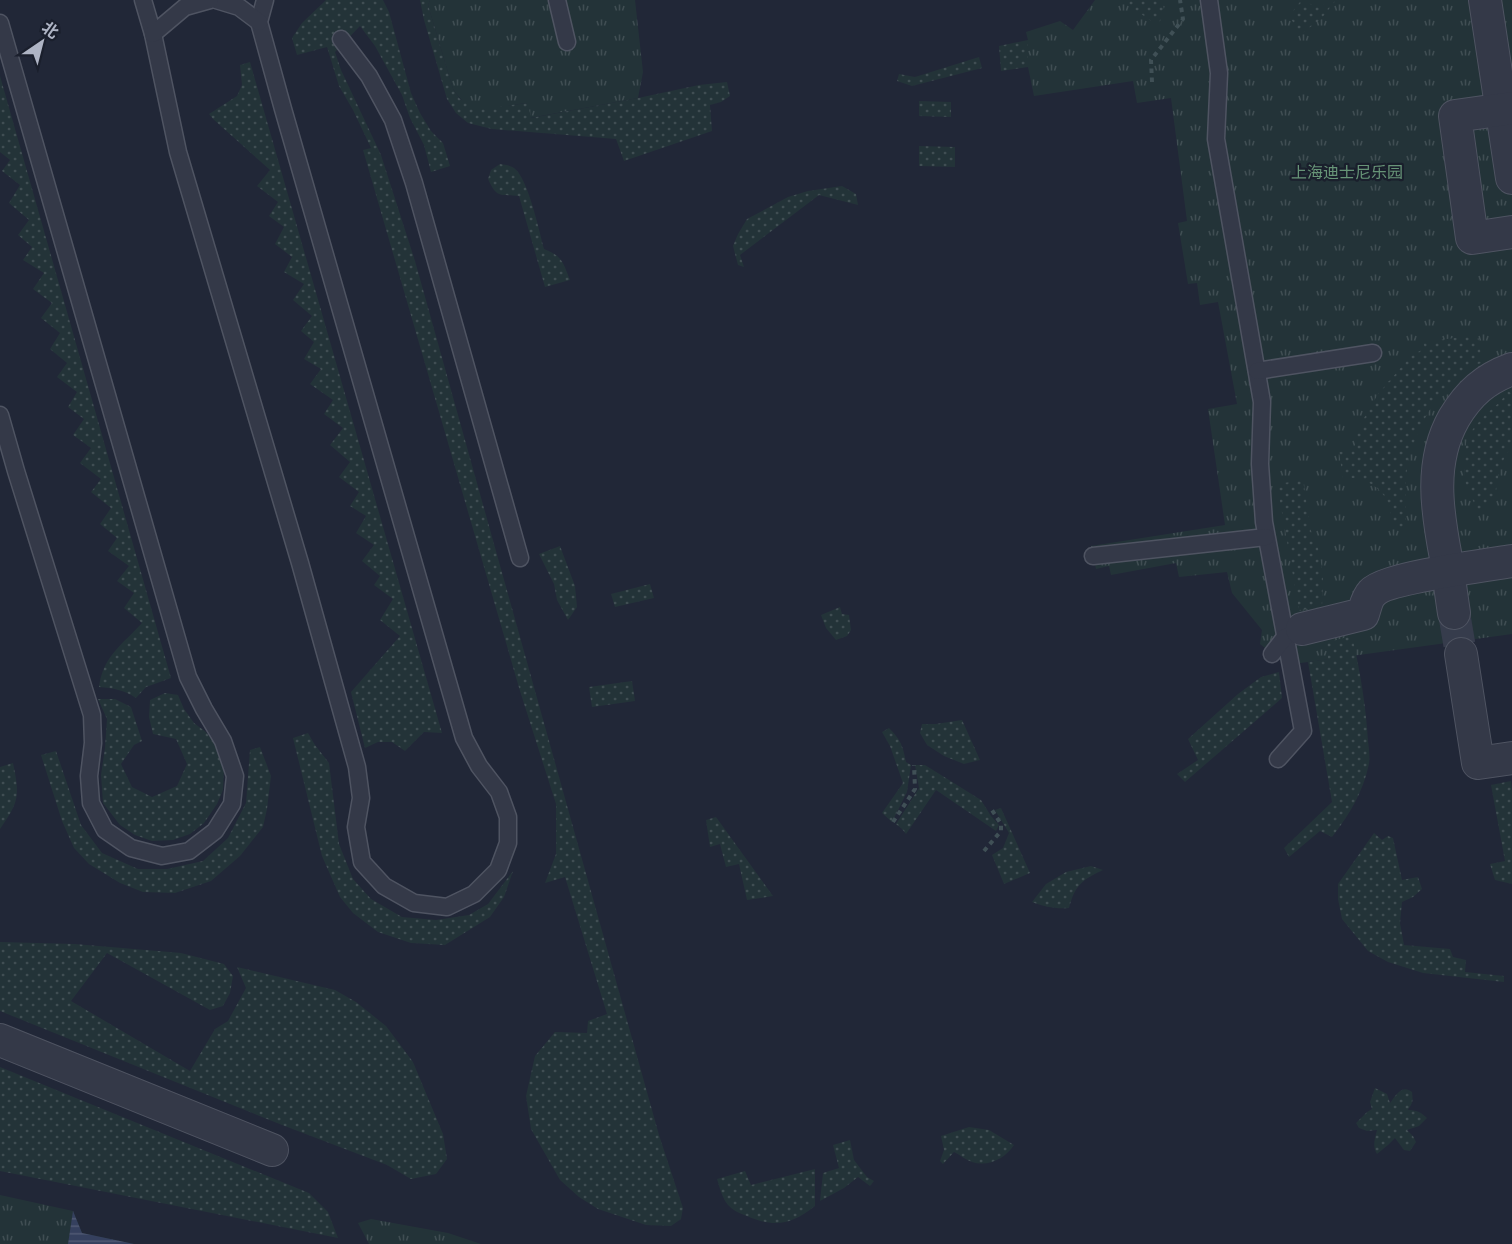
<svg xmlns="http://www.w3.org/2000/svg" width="1512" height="1244" font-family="Mulish,'Noto Sans SC',sans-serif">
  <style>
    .grass { fill: url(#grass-tufts) }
    .garden { fill: url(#garden-dots) }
    .water { fill: url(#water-rules) }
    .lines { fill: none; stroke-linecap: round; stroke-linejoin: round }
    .street-tunnel { stroke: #363c4c; stroke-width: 32; stroke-dasharray: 32 16; stroke-linecap: butt }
    .lane-casing { stroke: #4f5462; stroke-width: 19 }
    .street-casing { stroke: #4f5462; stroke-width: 34 }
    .path { stroke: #405056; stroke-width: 4; stroke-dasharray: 4.5 4.5; stroke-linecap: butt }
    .lane { stroke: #343948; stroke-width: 16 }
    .street { stroke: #343948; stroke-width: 32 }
    .labels { text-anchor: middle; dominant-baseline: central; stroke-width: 4.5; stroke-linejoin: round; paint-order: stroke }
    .park-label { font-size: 16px; fill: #679477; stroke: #1a1f2c }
  </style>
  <defs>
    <pattern id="grass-tufts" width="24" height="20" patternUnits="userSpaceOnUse" patternTransform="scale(1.5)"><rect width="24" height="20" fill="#233338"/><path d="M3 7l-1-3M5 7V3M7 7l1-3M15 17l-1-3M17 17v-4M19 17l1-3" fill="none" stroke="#404e53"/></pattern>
    <pattern id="garden-dots" width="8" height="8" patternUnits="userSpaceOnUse" patternTransform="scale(1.5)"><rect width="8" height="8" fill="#233338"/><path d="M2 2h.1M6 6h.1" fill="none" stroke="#404e53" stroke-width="1.8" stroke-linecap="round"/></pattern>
    <pattern id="water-rules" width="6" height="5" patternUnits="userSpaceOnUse" patternTransform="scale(1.5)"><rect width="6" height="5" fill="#35405e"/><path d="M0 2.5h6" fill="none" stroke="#505973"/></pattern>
  </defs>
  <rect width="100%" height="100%" fill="#212737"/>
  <g class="grass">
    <path d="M430 0H635L643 72 638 98 530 118 527 103C516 104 488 110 479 109 467 107 459 98 453 89L428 5Z"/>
    <path d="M1095 0H1512V634L1286 665 1260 644 1262 630 1232 593 1227 572 1179 577 1176 563 1111 575 1109 566 1096 569 1091 546 1225 525 1208 409 1237 404 1218 302 1200 305 1197 283 1188 284 1178 223 1187 221 1171 98 1137 103 1133 81 1034 96 1028 67V40L1026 32 1060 21 1073 30Z"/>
    <path d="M0 1195 73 1211 82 1233 134 1244H0Z"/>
    <path d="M371 1219 448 1233 481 1244H369L358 1223Z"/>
  </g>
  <g class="garden">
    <path d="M326 0H383L389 12 411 93 420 113 431 131 443 143 450 166 431 172 424 145 410 118 402 95 375 46 360 26 335 52 341 70 381 155 415 261 659 1135 683 1208 681 1219 671 1226 646 1225 598 1209 579 1197 560 1180 531 1129 526 1096 535 1056 555 1032 587 1033 588 1021 607 1014 565 877 545 883 556 854V804L520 691 363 150 371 148 353 110 339 86 327 47 297 55 292 38 302 23Z"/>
    <path d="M420 0H430L428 5 453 89 460 99 480 109 528 103 531 118 638 98 699 85 727 82 730 96 721 102 710 105 712 131 624 161 616 139 492 129 468 123 456 113 447 99 424 20Z"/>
    <path d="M1121 0H1162L1165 14 1157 25Z"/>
    <path d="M1334 0H1336L1321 19 1301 34 1289 16 1300 2 1321 6Z"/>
    <path d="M1028 40V67L1001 71 999 46Z"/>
    <path d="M979 57 982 68 912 86 897 81 899 74 915 77Z"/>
    <path d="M250 62 442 733 424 732 405 751 392 742H378L365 748 351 692 400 636 380 620 393 599 374 585 380 576 362 561 374 545 356 533 366 516 350 506 359 492 339 477 350 462 330 445 343 428 324 414 333 400 310 384 321 369 304 359 314 342 301 331 312 316 293 300 304 284 284 272 292 257 275 244 284 227 269 216 278 202 257 186 270 170 213 119 209 114 237 96 242 85 240 65Z"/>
    <path d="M0 76 171 678 146 687 136 698C124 690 113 688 99 687 103 656 122 645 142 623L124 608 134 593 117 581 129 566 108 551 117 538 100 524 111 508 91 492 101 479 80 463 91 448 73 435 84 419 68 407 77 392 57 377 67 363 50 349 60 333 41 318 52 303 33 289 44 273 23 260 32 247 18 235 29 220 9 203 20 185 2 171 10 160 0 152Z"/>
    <path d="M919 101 951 102V117L919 116Z"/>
    <path d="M919 146 955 147V167L919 166Z"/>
    <path d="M500 164C505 165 510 165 514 168 528 178 539 230 544 249 563 256 563 263 570 280L545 287 519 196C500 194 497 199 488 179L491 170Z"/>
    <path d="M842 186 856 194 858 205 819 195 740 255 744 267 738 265 733 246 738 234 747 219 788 197 808 191Z"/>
    <path d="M1478 335 1482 363 1469 366 1455 379 1429 411 1420 427 1410 453 1406 475V527L1393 529C1392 521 1391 513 1389 505 1382 486 1362 476 1343 478L1339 452 1355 449V439L1360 425 1378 394 1411 356 1425 348 1423 342Z"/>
    <path d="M1508 391 1512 394V447C1499 460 1497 483 1495 501L1486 505 1479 515 1464 479 1466 443 1473 429 1484 416 1501 401Z"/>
    <path d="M1303 480 1311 531 1318 548 1323 573 1322 608 1299 610 1277 484Z"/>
    <path d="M560 546 575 586 577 607 568 620 557 600 554 584 539 554Z"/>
    <path d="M650 584 654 598 615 607 611 594Z"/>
    <path d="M840 607 842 614 849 615 851 630 847 636 836 640 826 628 821 615Z"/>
    <path d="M1352 636C1360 670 1366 706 1368 741 1369 748 1370 756 1369 764 1363 792 1350 814 1332 837L1320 831 1289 857 1284 848 1332 802 1308 662 1328 659 1327 642Z"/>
    <path d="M1279 672 1282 698 1185 782 1177 774 1198 760 1188 739 1238 694 1261 677Z"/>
    <path d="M632 681 635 701 592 707 589 687Z"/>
    <path d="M165 693 178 695 184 709 194 723 206 732 220 751 224 769 223 790 217 804 204 823 190 834 173 840 152 841 135 835 120 825 103 803 101 775 105 748 107 719 98 699H115L131 707 142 741 134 745 121 764 132 787 152 797 177 786 187 764 176 739 153 734 149 717 150 700Z"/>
    <path d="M962 720 980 760 964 764 944 756 927 745 920 733 922 724H936Z"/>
    <path d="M889 728C901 740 903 746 906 762L911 765 907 792 892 822 882 813 903 783 890 746 882 732Z"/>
    <path d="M308 733 315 745 329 763 339 844 353 879 371 899 402 917 436 920 469 915 488 904 513 871 504 897 490 917 445 945 411 943 378 932 353 913 340 897 322 856 293 738Z"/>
    <path d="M260 747 271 776 267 809 263 827 240 856 211 881 175 893 143 892 120 883 89 864 74 848 62 821 41 755 56 751 81 825 102 853 138 869H167L203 861 228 838 246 803 250 750Z"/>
    <path d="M13 763C20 797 19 801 0 829V767Z"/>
    <path d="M915 765H925L981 800 991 816 999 825 996 831 936 790 906 834 902 829 896 824 919 788Z"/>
    <path d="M1511 781 1512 789V884L1495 880 1490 864 1505 861 1491 785Z"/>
    <path d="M1001 808 1030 873 1004 884 992 855 1003 848 1009 833 995 810Z"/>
    <path d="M716 817 773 896 747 900 739 864 726 867 720 844 710 847 706 820Z"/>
    <path d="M1374 833 1382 840 1388 836 1393 838 1402 880 1418 877 1422 889 1413 897 1402 902 1400 923 1404 945 1450 949 1453 957 1466 960 1465 972 1504 976V982L1423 973 1388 962 1368 951 1342 919 1338 899V884Z"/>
    <path d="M1091 866 1103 870C1082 880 1075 885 1069 908 1055 909 1045 907 1032 902L1046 884 1066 872Z"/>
    <path d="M0 942 75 944 181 953 224 964 233 976 230 993 223 1006 210 1010 107 953 71 1001 190 1071 215 1029 228 1021 246 988 237 967 335 990 356 1002 386 1026 413 1062 443 1134 447 1159 436 1174 411 1179 387 1165 282 1125 0 1011Z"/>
    <path d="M0 1067 309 1193 328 1212 338 1238 0 1171Z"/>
    <path d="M1375 1088 1387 1094 1390 1103C1396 1095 1402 1084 1412 1092 1413 1102 1413 1102 1408 1110 1416 1110 1421 1112 1427 1118L1419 1126 1407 1130 1413 1136 1416 1142 1410 1151 1404 1150 1395 1138 1388 1145 1377 1154C1372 1146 1375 1138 1377 1130L1367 1131 1359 1128 1356 1123 1367 1112 1372 1109 1370 1102Z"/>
    <path d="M969 1127 989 1130 1014 1145C1005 1159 988 1167 972 1162 966 1160 960 1155 954 1152L943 1164 940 1161 944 1150 941 1136Z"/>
    <path d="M850 1140 854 1160 867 1177 874 1181 870 1186 858 1177 844 1188 820 1201 823 1173 839 1168 833 1145Z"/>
    <path d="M815 1169V1206C792 1224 776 1228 749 1217 742 1214 733 1211 728 1205 722 1198 720 1188 717 1179L745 1171 751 1185Z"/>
  </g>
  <path class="water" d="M73 1211 82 1233 134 1244H68Z"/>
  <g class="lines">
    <path class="street-tunnel" d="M1454 613 1461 654"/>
    <defs>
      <g id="lane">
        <path d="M143 0 153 34 178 152 300 563 357 767 361 798 356 827 362 862 384 886 414 903 447 907 474 894 498 870 508 843V817L499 792 479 766 464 738 283 109 259 22 265 0"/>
        <path d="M216 0 239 7 259 22"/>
        <path d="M557 0 567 42"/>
        <path d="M1209 0 1219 73 1216 139 1262 402 1260 464 1264 522 1303 731 1278 759"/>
        <path d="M0 23 188 677 204 709 223 741 235 776 232 804 215 831 189 851 162 856 131 848 105 830 91 803 89 776 93 743 92 715 16 471 0 415"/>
        <path d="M153 34 185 7 210 0"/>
        <path d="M341 39 369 76 393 120 414 183 520 558"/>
        <path d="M1257 371 1373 353"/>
        <path d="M1093 556 1266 537"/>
        <path d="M1272 654 1285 637 1292 634"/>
      </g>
      <g id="street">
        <path d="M1485 0 1512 178"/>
        <path d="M1512 108 1455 116 1472 238 1512 232"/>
        <path d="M1454 613C1451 594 1449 576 1446 558 1437 511 1429 462 1454 418 1469 393 1485 379 1512 369"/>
        <path d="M1302 629 1363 614C1365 608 1367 598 1372 593 1385 578 1487 565 1512 561"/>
        <path d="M1461 654 1478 763 1512 758"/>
        <path d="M0 1040 272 1150"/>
      </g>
    </defs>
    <use href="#lane" class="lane-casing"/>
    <use href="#street" class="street-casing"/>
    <g class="path">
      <path d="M1152 82 1151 60 1183 19 1180 0"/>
      <path d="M893 822 915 789 914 765"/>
      <path d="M984 851 1001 831V824L990 807"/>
    </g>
    <use href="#lane" class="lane"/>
    <use href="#street" class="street"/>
  </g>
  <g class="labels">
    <g class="park-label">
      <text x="1347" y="172">上海迪士尼乐园</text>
    </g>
  </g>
  <g transform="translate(42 42) rotate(35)" stroke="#1a1f2c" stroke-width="4.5" paint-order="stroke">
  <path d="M0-4.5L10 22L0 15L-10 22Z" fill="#aeb4c4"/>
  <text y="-9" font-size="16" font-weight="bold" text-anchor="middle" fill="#aeb4c4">北</text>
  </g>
</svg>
